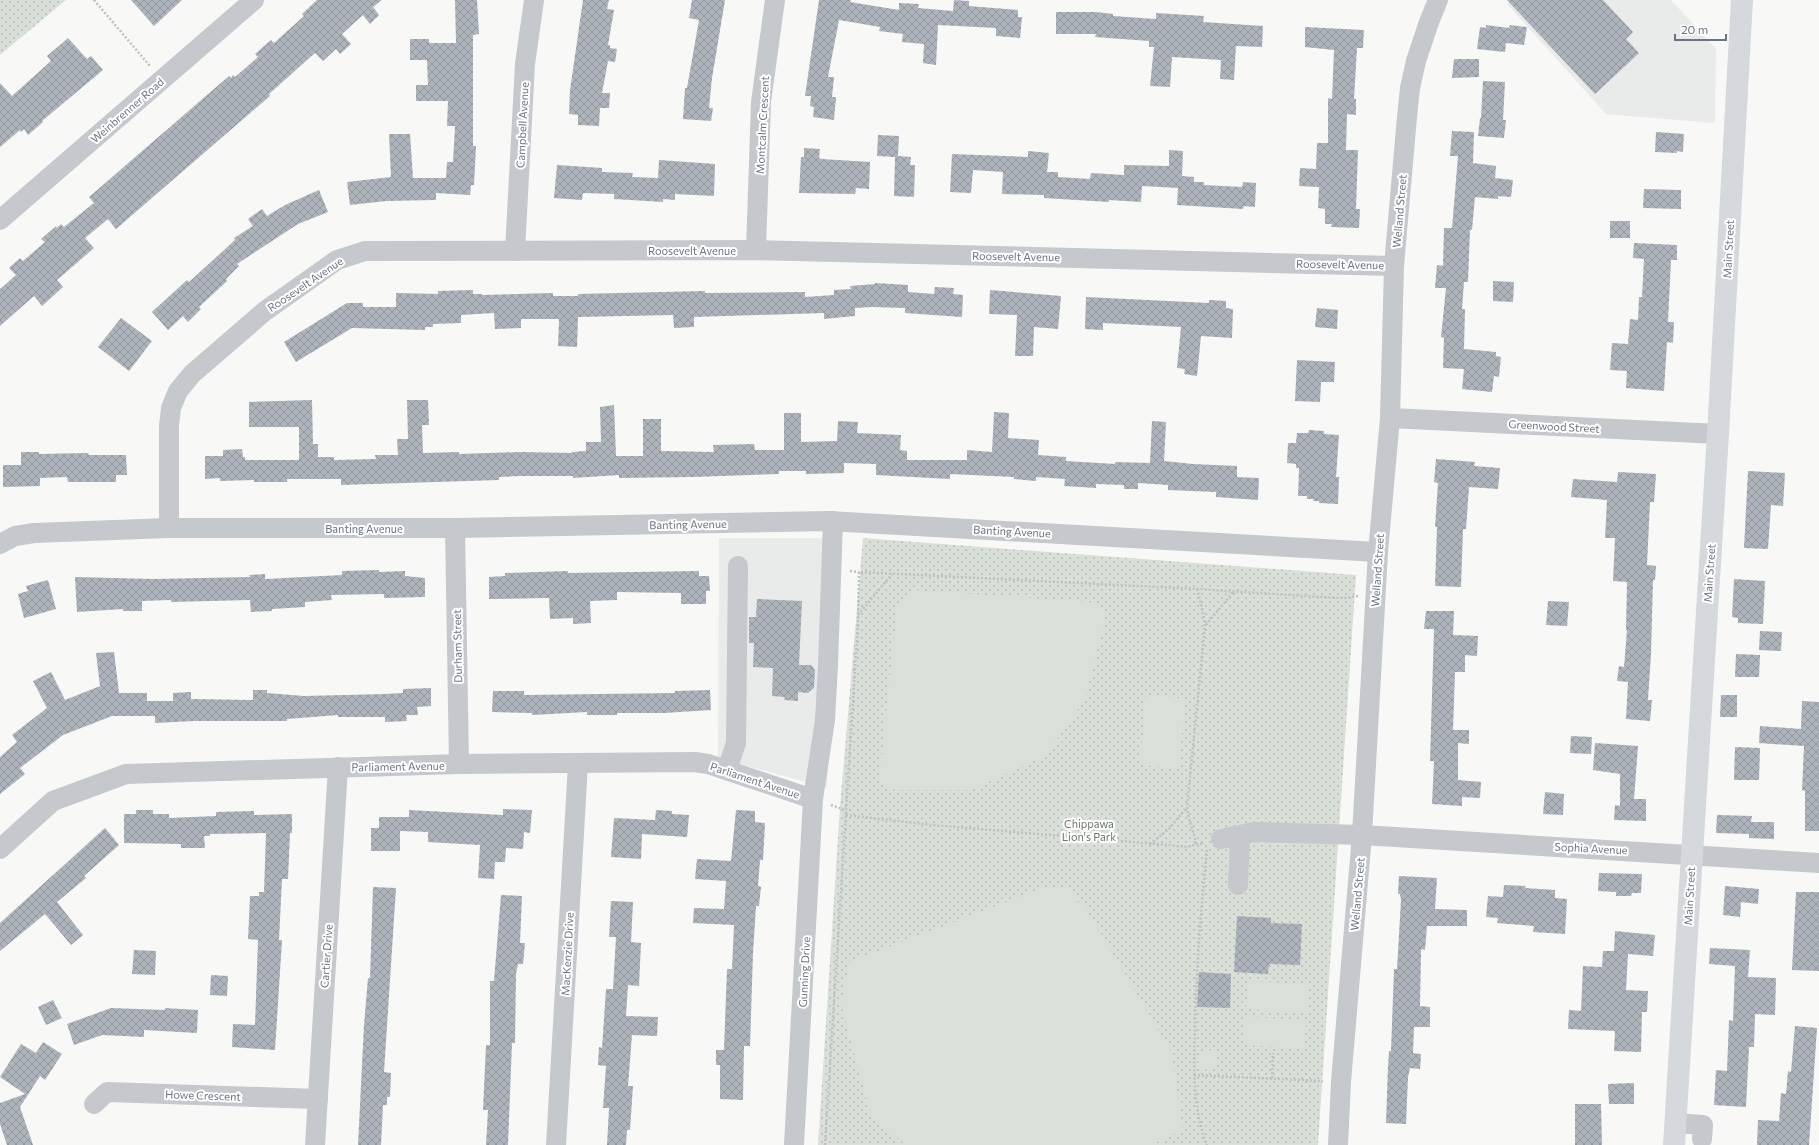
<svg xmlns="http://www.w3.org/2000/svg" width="1819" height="1145" font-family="Commissioner,sans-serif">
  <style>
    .built { fill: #e9eaea }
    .grass { fill: url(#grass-dots) }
    .garden { fill: #d9e0d8 }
    .building { fill: url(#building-cross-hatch) }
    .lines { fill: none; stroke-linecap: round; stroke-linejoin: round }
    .path { stroke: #bfc0c3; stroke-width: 2.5; stroke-dasharray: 2 2; stroke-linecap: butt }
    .minor { stroke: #c5c8cc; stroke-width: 20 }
    .major { stroke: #d5d8dd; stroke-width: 22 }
    .labels { text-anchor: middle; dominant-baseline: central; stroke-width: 4; stroke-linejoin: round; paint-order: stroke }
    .street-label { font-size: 11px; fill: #697487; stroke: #fff }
    .park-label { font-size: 11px; fill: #647964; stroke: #fff }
  </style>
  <defs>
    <pattern id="grass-dots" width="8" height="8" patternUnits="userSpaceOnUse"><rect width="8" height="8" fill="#d9e0d8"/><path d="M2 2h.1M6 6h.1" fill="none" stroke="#b4bab5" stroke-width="1.8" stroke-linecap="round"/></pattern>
    <pattern id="building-cross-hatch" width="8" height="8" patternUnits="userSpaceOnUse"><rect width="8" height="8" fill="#adb4bb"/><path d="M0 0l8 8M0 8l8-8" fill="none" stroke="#91979e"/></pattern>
  </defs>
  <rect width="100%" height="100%" fill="#f8f9f7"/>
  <g class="built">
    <path d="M1512 0H1671L1716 49 1715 123 1606 114 1507 4Z"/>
    <path d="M719 538H841L827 788 718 758Z"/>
  </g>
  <g class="grass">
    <path d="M0 0H66L0 55Z"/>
    <path d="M863 538 1356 575 1318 1145H818L840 807Z"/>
  </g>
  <g class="garden">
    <path d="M915 590 1100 603 1105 621 1085 700 1045 756 971 790H895L879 783 897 607H900C903 598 906 594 915 592Z"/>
    <path d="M1146 695 1185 699 1179 768 1140 765Z"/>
    <path d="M1058 885 1072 892 1080 905 1083 904 1172 1053 1183 1130 1151 1145H906L878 1121 869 1109 841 1004 849 962 1048 886 1050 889Z"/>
    <path d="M1248 981 1308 984 1307 1013 1246 1009Z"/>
    <path d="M1245 1017 1306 1020 1305 1048 1244 1045Z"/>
    <circle cx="1208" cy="1060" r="10"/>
  </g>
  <g class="building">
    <path d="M131 0H182L154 26Z"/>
    <path d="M317 0H382L373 7 379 15 370 24 363 15 342 34 351 44 340 54 336 49 323 61 315 53 269 94 270 96 116 229 108 219 85 238 94 248 57 280 63 287 42 306 34 296 0 326V289L16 275 9 268 20 258 23 261 45 242 41 239 56 226 57 228 61 224 64 227 94 203 89 197 229 76 231 78 233 75 235 77 258 57 255 54 271 40 274 43 304 16 302 14Z"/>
    <path d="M455 0H477L479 34 473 35V146H476L474 185H471L470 195 436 193V200L386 201 350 205 347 182 391 177 389 134H410L413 178H446L447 162H453L455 126H447L448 101H416V85H428L427 60H410V39H429V43H456Z"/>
    <path d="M583 0H609L607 9 614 10 608 45H610V48L617 49 615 62 608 61 602 93H610L609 108H600L599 126 578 125V115L569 114 570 90Z"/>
    <path d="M692 0H725L712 78 709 108H713L711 121 683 119 685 88H687L699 20 689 18Z"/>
    <path d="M819 0H851L850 2 899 10V3L919 4 918 8 953 11 954 0 969 1V6L1018 10V17H1022L1020 38 996 36V28L938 25 936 65 923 63 924 44 902 42 903 34 879 31 880 27 839 20 828 77H834L832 97H836L834 120 813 117 814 107 810 106 811 96H805Z"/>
    <path d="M1507 0H1603L1633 32 1626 39 1639 53 1595 94Z"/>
    <path d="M1056 12H1096L1113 14V16L1156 19V13L1204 16 1203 22 1263 26 1262 47 1236 46 1234 80 1220 79 1221 60 1172 57 1170 87 1150 86 1154 47H1149V41L1095 37 1096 34H1056Z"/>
    <path d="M1486 25 1509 28 1510 25 1527 27 1524 45 1506 43 1505 52 1477 49 1480 27 1486 28Z"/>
    <path d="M1305 27 1364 30 1363 48H1357L1354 99H1356V115L1347 114 1346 150H1358L1356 209H1360L1359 228 1331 227 1332 224H1325V209L1318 208 1319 187 1299 186 1300 168 1316 169 1317 143H1328V98L1332 99 1334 50 1305 47Z"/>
    <path d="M68 38 87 59 91 56 103 70 42 121 43 122 28 135 24 129 21 132 20 130 0 147V83L12 96 51 61 47 56Z"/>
    <path d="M1454 59H1479V77L1452 78Z"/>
    <path d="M1483 81 1505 82 1503 120H1506L1504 138 1478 136 1480 118H1481Z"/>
    <path d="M1452 131 1474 132 1473 163 1496 166 1495 178 1513 180 1511 197 1498 196V199L1475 197 1472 230H1470L1468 282H1464L1462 309H1465L1464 349 1496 352V356L1501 357 1499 377 1494 376 1492 392 1462 389 1464 369 1443 368 1444 338 1441 337 1446 288H1435L1437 265 1443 266 1444 228H1452L1458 156H1450Z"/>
    <path d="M1656 132 1684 134 1683 152 1677 151V153L1655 152Z"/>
    <path d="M878 135 899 136 898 156 911 157 910 165H915L914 197 894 196 895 157 877 156Z"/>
    <path d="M804 148 820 149 819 158 822 159 870 162 869 189 856 188 855 194 799 193 801 157H804Z"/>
    <path d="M1169 150 1183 151 1182 176 1194 177V182H1204V185L1242 187 1243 182 1256 183 1255 207 1244 206 1243 209 1177 205 1178 188 1142 186 1141 202 1109 200V202L1044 198V195L1002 194 1003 172 973 170 971 193 950 192 952 154 1028 157V151L1049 153 1047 172H1058V177L1090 179 1091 173 1124 175V165L1169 166Z"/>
    <path d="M659 160 715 164 714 196 675 194V200L663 199V202L614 199V194L583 193 582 200 554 198 557 165 602 168V172L633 173 632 177 658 178Z"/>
    <path d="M1644 189 1681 190V209L1643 208Z"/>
    <path d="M319 190 328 212 298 224 237 264 239 266 226 279 227 281 199 307 201 309 188 322 183 316 168 330 152 312 187 280 189 282 235 240 234 238 253 226 248 219 262 209 267 216 285 205Z"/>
    <rect x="1610" y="221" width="20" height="17"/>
    <path d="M1634 243 1677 245V260H1671L1668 322H1674L1673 343 1667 342 1664 391 1626 388 1627 371 1610 370 1612 343 1628 344 1630 319 1638 320 1639 297H1642L1644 259 1633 258Z"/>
    <path d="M1493 281 1514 282 1513 302 1493 301Z"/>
    <path d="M875 283 908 285V292L934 294 935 287 954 288 953 294 963 295 962 317 905 313V308L872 307 855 308V316L824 319V313L694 317V327L674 328 673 315 578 317 577 347 558 346 559 319H521V328L495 329 494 313 461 315V323L433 324V327H425V330L352 328 296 362 284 342 347 303H363V307H396V293L438 294V291L473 290V294H482V295L553 293V296H578V294L705 291V293L805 292V297L834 295V290L851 289 850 286 875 284Z"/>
    <path d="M990 290 1061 296 1058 329 1034 327 1033 356H1015L1017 315 989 314Z"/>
    <path d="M1086 297 1209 303V300L1226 301V308L1233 309 1232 338 1201 336 1197 376 1184 374 1185 369 1177 368 1181 327 1103 323V330L1085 329Z"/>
    <path d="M1317 308 1338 310 1337 329 1315 327Z"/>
    <path d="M121 318 152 341 129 371 98 347Z"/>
    <path d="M1297 360 1335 362 1334 382H1321L1320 402 1295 401Z"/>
    <path d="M312 400 313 444H318V457H334V460L376 459 375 455H398L397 439H408L407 400H428L429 425H422L423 453 459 452V454L520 452 572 453V452L586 451V442H601L600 407 614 405 616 456H643V419H661V451L714 452 713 445 754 444 755 450H784V413H801V442L837 441 838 421 858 422 857 433 901 435 900 450 907 451V460H967V450L992 452 994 412 1009 413 1008 438 1039 440 1038 455 1066 457V461L1115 464V462L1150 463 1152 421 1166 422 1164 461 1193 464 1237 466V477L1259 478 1258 500 1216 497V492L1168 490V485L1138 483V489H1124V485L1096 484V488L1064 486 1065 479 1036 477V481L1014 479V477L950 474V479L876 475V464L844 463V473L806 474V471H779V474L693 477 619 478V475L573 478V476H520L499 477V480L341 485V479H287V482H254V480L220 481V478L205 479V456H223V450L242 449 243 457H245V460H299V427H249V402Z"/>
    <path d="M1309 430 1324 431V434L1339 435 1336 477H1339L1338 504 1319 503V501H1313L1314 499H1307V496H1298L1299 468H1296V464L1287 463 1288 443H1296L1297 433H1308Z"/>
    <path d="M21 452H39V454L88 453 89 455H126L127 475H116V482H68L67 477 40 478V486L3 487V465H21Z"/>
    <path d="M1436 459 1475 462 1474 466 1500 468 1498 489 1469 487 1466 529H1463L1461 587 1435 586 1437 527H1435L1438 483 1434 482Z"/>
    <path d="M1748 471 1785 473 1783 506 1771 505 1768 549 1744 548Z"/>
    <path d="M1618 472 1656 474 1654 502H1650L1647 565 1656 566 1655 580H1653L1651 654 1648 700H1652L1650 721 1626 719 1628 682 1617 681 1619 666 1624 667 1627 630H1626L1627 582 1613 581 1615 538H1605L1607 500 1571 497 1573 479 1617 482Z"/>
    <path d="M379 570V572L405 571V576L425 578V597L384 598V594L331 595 332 600 305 602V607L272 609V611L251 612 250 600 171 602V600L142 601V611H123V609L77 612 75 577 154 579 250 577 249 575 265 574V579L342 575V571Z"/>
    <path d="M568 571V573L699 571V576H709L710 591H706V604H681V593L617 592V600L590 601 591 623 573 624V618L550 619 549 598 489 599V577L505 576V573Z"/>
    <path d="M1734 579 1765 581 1763 624 1738 623V618L1732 617Z"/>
    <path d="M48 580 56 609 24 618 18 594 28 591 26 586Z"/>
    <path d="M757 599 802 601 799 665H811L815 670 814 688 808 693 798 692V701L784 700 785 697 772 696 773 668 753 667 754 643H749V617H756Z"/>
    <path d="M1548 601 1569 602 1567 626 1546 625Z"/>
    <path d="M1426 611H1454L1453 635 1478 636 1477 656 1465 655V672H1455L1453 730H1469V744L1458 743V780L1481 782 1480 798 1462 797V806L1432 804 1434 761H1430L1434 629H1424Z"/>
    <path d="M1760 631 1782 632 1781 651 1759 650Z"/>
    <path d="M114 652 119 693H147V701H173V693L191 692V699L253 700V690H267V693L304 696 385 694 403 693V689L431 688V706L417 707 418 715H406L407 721 385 722V717H338V715L287 719V721H194L155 723V716H112L63 735 20 768 25 774 0 794V757L17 742 12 735 47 708 33 681 51 672 65 700 100 686 96 653Z"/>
    <path d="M1736 654 1760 655 1759 677H1735Z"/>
    <path d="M710 690 711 710 664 713H617V715H587V712L532 715V713L492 712 493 691H524V695L675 693V691Z"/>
    <path d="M1721 695H1737V717H1720Z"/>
    <path d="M1802 701 1819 702V831H1805V791L1802 790 1804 746 1759 743 1760 726 1801 729Z"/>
    <path d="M1571 736 1592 737 1591 754 1570 753Z"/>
    <path d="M1595 743 1638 746 1634 799H1646V821L1614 820 1615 805 1620 806V774L1593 770Z"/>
    <path d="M1735 747 1760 748 1759 780H1734Z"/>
    <path d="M1545 792 1564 794 1563 815 1543 814Z"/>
    <path d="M503 809 532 810 530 833 524 832 523 849 506 848 505 862H495L494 879 478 878 480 845 428 842V832L400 831V851H371V828H379V817H409V810L503 815Z"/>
    <path d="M136 810H153V814H169V818L216 816V812L254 811V815L292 814V833H290L288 879H282L279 940H282L275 1050 232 1047 233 1024 255 1025 258 940 248 939 250 896H259V892H264L266 833 210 834V836H204L205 848H181V844L124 843V814H136Z"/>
    <path d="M656 810 672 811V814L689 815 687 837 642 834 641 859 611 857 614 818 655 820Z"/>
    <path d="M736 810 755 811V822L765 823 763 860H760L758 886 761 887 759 906H756L753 953 750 1046H744L743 1100 720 1099V1065H716V1050H724L727 969H732L734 925 693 923 694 908 724 909 726 881 695 879 697 859 731 861Z"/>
    <path d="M1717 815 1752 816 1751 822H1774V839L1749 838V834L1716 833Z"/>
    <path d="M105 828 119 845 84 876 86 878 57 902 83 935 71 945 45 914 0 951V923Z"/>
    <path d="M1599 873 1642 874 1641 893H1632L1631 896H1616V892L1598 891Z"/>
    <path d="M1399 876 1437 878 1435 909 1467 910V926H1427L1425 950 1421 949 1420 1006 1430 1007V1027H1414L1413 1053 1421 1054 1420 1069 1410 1068 1408 1077 1406 1124 1386 1123 1388 1067 1389 1051H1391L1394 969H1397L1401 900 1400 894H1398Z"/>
    <path d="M1504 885 1526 886 1525 888 1555 890V898L1567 899 1565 934 1533 932 1534 926 1497 923 1498 918 1486 917 1488 896 1503 897Z"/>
    <path d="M1725 886 1759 889 1758 904 1741 902 1740 917 1723 915Z"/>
    <path d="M373 887 396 888 384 1072 391 1073 390 1097H387V1105H383L381 1145H358L364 1025 368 978H370Z"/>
    <path d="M1796 892H1819V971L1792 970Z"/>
    <path d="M501 895 522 896 520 943H525L523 964H518L516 973 515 1043H512L508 1145H486L488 1110H483L486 1045H490V981H494Z"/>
    <path d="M611 901 633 902 631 942 641 943 639 986 628 985 626 1016 658 1017 657 1036 632 1035 628 1086H633L630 1130H627L626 1145H607L609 1108H603L606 1066 598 1065 599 1047 602 1048 606 989H613L616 937H609Z"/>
    <path d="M1237 916 1271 918V923L1302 924 1300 965 1269 964 1268 974 1234 972Z"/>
    <path d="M1615 931 1655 935 1653 956 1628 954 1626 990 1648 991 1647 1012H1642L1641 1052 1614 1051 1615 1031 1568 1029 1569 1010 1581 1011 1583 966 1602 967 1603 951H1614Z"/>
    <path d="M1710 948 1750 950 1748 977 1776 978 1775 1015 1755 1014 1754 1047H1749L1746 1107 1714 1105 1716 1070 1727 1071 1729 1020 1733 1021 1735 966 1709 964Z"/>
    <path d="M134 950 156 951 155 975 132 974Z"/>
    <path d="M1199 972 1231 974 1230 1008 1197 1007Z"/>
    <path d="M211 975 228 976 227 996 210 995Z"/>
    <path d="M53 1000 62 1018 46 1025 38 1007Z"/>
    <path d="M111 1008 165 1010V1008L198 1010 197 1033 144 1030V1037L102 1035 74 1045 67 1024Z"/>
    <path d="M1795 1026 1817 1028 1809 1145H1757L1758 1120 1779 1121 1781 1093 1786 1094 1788 1071 1791 1072Z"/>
    <path d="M43 1042 62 1054 45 1080 40 1076 20 1107 33 1145H7L0 1124V1103L25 1094 0 1077 21 1044 36 1053Z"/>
    <path d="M1634 1083V1104H1609L1608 1084Z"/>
    <path d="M1575 1104H1601L1602 1145H1575Z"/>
  </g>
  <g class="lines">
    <g class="path">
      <path d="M94 0 150 66"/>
      <path d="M850 571 859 572"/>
      <path d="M858 615 892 574"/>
      <path d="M1206 625 1234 591"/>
      <path d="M831 805 845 810"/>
      <path d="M846 815 932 825 1168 845 1186 847 1203 843"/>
      <path d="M1150 844 1169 829 1187 807"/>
      <path d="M1196 844C1194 831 1188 820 1187 807L1205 626 1202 608 1197 589"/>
      <path d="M1207 850C1201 909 1196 969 1195 1028 1194 1068 1192 1108 1207 1145"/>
      <path d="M1194 1075 1323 1081"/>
      <path d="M1272 1078 1273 1053"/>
      <path d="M825 1145 858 622 859 572 1197 589 1321 597 1345 598 1358 596"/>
    </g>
    <g class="minor">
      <path d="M0 220 254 0"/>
      <path d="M756 250 761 102 775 0"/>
      <path d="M515 251 525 64 534 0"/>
      <path d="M1390 418 1718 434"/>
      <path d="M169 528V426L171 408 178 391 192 374 265 311 337 260 365 251 756 250 1394 266"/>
      <path d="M455 528 459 764"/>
      <path d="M0 544 15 536 34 533 169 528H455L828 521 1378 552"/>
      <path d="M727 770 736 743 738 566"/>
      <path d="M1221 839 1254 832 1362 835 1819 863"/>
      <path d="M0 849 53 801 126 774 459 764 695 762 708 764 813 799"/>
      <path d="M1238 885 1240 835"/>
      <path d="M94 1104 107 1092 318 1099"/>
      <path d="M1675 1123 1703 1125 1702 1139"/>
      <path d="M315 1145 338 767"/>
      <path d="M556 1145 578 764"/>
      <path d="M794 1145 813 799 825 720 828 665 833 521"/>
      <path d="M1338 1145 1341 1082 1362 835 1378 552 1390 418 1394 266 1407 117 1410 88 1416 61 1429 22 1438 0"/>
    </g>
    <path class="major" d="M1674 1145 1718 434 1742 0"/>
  </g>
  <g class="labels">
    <g class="street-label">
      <text transform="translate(127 110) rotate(-41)">Weinbrenner Road</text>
      <text transform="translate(522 125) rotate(-87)">Campbell Avenue</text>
      <text transform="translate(762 125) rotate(-87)">Montcalm Crescent</text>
      <text transform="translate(1399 211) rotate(-85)">Welland Street</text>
      <text transform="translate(1728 249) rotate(-87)">Main Street</text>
      <text x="692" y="250">Roosevelt Avenue</text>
      <text transform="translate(1016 256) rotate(1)">Roosevelt Avenue</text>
      <text transform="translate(1340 264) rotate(1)">Roosevelt Avenue</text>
      <text transform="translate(305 284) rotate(-34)">Roosevelt Avenue</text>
      <text transform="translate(1554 426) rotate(3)">Greenwood Street</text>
      <text transform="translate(688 524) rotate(-1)">Banting Avenue</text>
      <text x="364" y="528">Banting Avenue</text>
      <text transform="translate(1012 531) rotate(3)">Banting Avenue</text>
      <text transform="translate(1377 570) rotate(-86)">Welland Street</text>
      <text transform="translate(1709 573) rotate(-86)">Main Street</text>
      <text transform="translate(457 646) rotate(-91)">Durham Street</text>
      <text transform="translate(398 766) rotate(-1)">Parliament Avenue</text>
      <text transform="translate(755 780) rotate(18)">Parliament Avenue</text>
      <text transform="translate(1591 848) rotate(3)">Sophia Avenue</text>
      <text transform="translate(1357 894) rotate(-85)">Welland Street</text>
      <text transform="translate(1689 896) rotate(-87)">Main Street</text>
      <text transform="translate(567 954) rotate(-87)">MacKenzie Drive</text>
      <text transform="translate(326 956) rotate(-86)">Cartier Drive</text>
      <text transform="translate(804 972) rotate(-87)">Gunning Drive</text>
      <text transform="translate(203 1095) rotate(2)">Howe Crescent</text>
    </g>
    <g class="park-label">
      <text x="1089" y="823">Chippawa<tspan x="1089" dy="13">Lion's Park</tspan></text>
    </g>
  </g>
  <path d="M1675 34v6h51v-6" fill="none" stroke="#697487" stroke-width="2"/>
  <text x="1681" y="34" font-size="12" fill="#697487" stroke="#ffffff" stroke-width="3" paint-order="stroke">20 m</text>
</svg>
